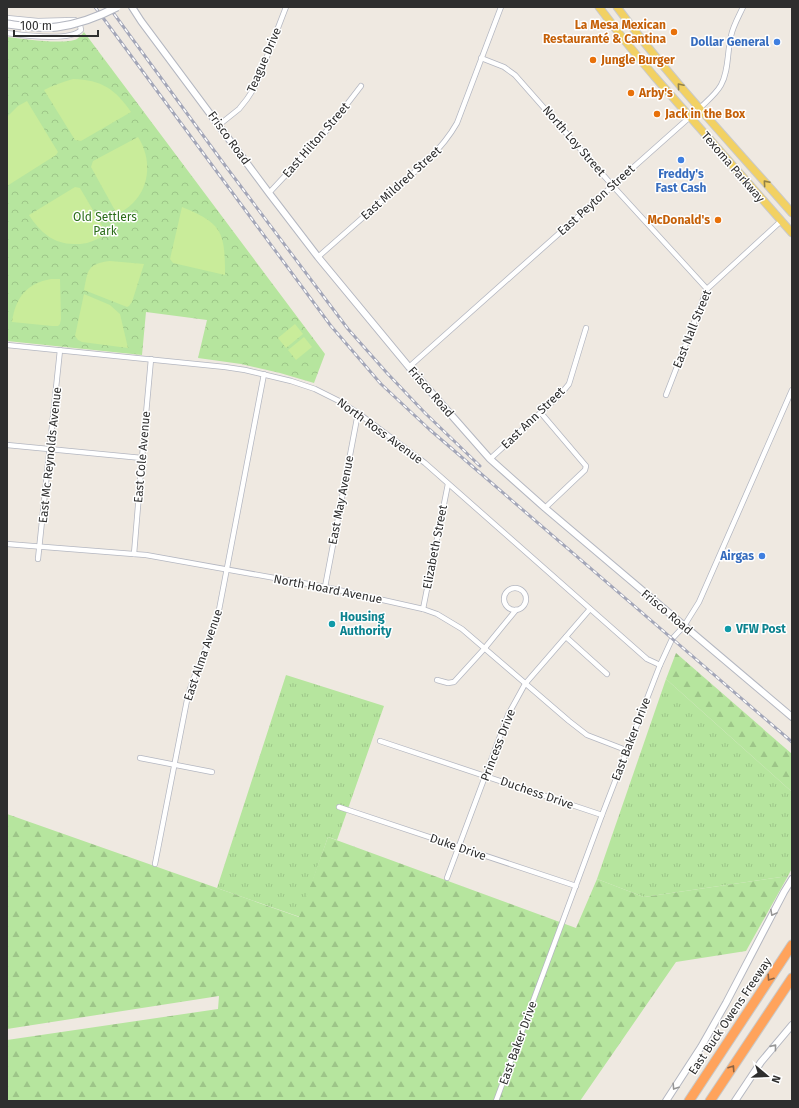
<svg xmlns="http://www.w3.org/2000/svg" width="799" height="1108" font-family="'Fira Sans',sans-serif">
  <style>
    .grass { fill: url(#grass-tufts) }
    .forest { fill: url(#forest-firs) }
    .park { fill: url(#park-crowns) }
    .pitch { fill: #c9ec9a }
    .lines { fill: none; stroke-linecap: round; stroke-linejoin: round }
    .minor-casing { stroke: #b4b7c1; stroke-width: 6 }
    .tertiary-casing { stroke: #b4b7c1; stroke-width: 8 }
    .primary-casing { stroke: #c9c9c9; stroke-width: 9 }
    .motorway-casing { stroke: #c9c9c9; stroke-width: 11 }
    .minor { stroke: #fff; stroke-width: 4.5 }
    .tertiary { stroke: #fff; stroke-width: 6 }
    .primary { stroke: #f2d163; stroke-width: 7 }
    .motorway { stroke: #ffa35c; stroke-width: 9 }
    .rail-casing { stroke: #a3a6b8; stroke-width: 3 }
    .rail { stroke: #fff; stroke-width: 1.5; stroke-dasharray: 4.5; stroke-linecap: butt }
    .secondary-bridge-casing { stroke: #b4b7c1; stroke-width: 9; stroke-linecap: butt }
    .secondary-bridge { stroke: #fff; stroke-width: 7 }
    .oneway { stroke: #908048 }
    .oneway2 { stroke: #969696 }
    .oneway3 { stroke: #8c6343 }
    .food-dot { fill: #e8710a; stroke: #fff; stroke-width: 1.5 }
    .shop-dot { fill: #3f7fe0; stroke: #fff; stroke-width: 1.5 }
    .culture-dot { fill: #0f9aa8; stroke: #fff; stroke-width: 1.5 }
    .labels { text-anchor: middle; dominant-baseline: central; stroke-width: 3; stroke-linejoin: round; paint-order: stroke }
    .food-label { font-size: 12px; font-weight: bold; fill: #c56008; stroke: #fff; text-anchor: start }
    .shop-label { font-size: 12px; font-weight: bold; fill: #366cbe; stroke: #fff; text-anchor: end }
    .street-label { font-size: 12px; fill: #2e2e2e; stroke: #fff }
    .park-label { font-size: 12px; fill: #2c6e1b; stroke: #fff }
    .culture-label { font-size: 12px; font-weight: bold; fill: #0d838f; stroke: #fff; text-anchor: start }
  </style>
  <defs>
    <pattern id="grass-tufts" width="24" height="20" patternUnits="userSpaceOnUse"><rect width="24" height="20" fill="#b6e59e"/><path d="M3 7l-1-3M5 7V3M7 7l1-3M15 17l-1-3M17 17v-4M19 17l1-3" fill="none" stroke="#9dc588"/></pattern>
    <pattern id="forest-firs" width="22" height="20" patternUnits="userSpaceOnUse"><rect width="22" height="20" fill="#b6e59e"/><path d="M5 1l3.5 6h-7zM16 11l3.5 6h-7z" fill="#9dc588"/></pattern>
    <pattern id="park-crowns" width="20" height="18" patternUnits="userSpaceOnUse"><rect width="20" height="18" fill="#b6e59e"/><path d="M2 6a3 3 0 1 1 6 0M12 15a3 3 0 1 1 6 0" fill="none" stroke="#9dc588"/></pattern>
  </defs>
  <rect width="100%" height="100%" fill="#efe9e1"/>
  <g class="grass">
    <path d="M286 675 384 706 337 840 328 837 300 917 217 888Z"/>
    <path d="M666 679 792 792V868L788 876 644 897 597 879Z"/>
  </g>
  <g class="forest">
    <path d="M676 653 792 754V792L666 679Z"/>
    <path d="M7 814 299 917 328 837 576 928 597 879 644 897 788 876 746 951 676 962 580 1101H7V1040L218 1009 219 996 7 1029Z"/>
  </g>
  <path class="park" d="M84 32 325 354 314 383 280 373 241 364 198 358 207 320 146 312 142 355 7 341V37C24 39 63 45 77 39 80 37 82 34 84 32Z"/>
  <g class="pitch">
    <path d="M73 79C102 80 115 89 131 112L81 141 75 140 44 90C54 85 63 82 73 79Z"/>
    <path d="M27 101 58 152 56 155 7 186V117L18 106Z"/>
    <path d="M138 137C151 157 151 185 133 203 128 208 123 211 117 214L91 167 93 161Z"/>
    <path d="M75 187 80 188 107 234C100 238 94 241 87 243 83 244 78 244 74 244 53 244 40 232 29 215Z"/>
    <path d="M182 207C222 223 225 232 225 275L173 263 170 259Z"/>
    <path d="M110 261 144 264 132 302 129 306 127 307 84 290C88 270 87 264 110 261Z"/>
    <path d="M51 279H60L61 319 60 324 58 326H52L12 322C15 298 27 283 51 279Z"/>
    <path d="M84 294 110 305 120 314 128 348 82 342 78 340 75 336Z"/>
    <path d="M295 324 303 334 286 348 278 338Z"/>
    <path d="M304 337 312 347 296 360 288 350Z"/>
  </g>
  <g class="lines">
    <defs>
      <g id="minor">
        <path d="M7 18 38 21 75 20 80 25 81 30C69 42 23 35 7 33"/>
        <path d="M481 58 504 67 515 75 612 185 707 289"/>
        <path d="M219 125 239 109 247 99 256 85 286 7"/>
        <path d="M269 193 324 134 361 86"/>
        <path d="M318 257 427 161C439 149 448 139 457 123L501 7"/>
        <path d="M7 345 225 367 245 370 291 381 315 389 339 401 358 413 425 463 647 659 660 665"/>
        <path d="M409 367 700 108C707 101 716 94 721 85 729 71 727 52 731 36 733 26 739 16 743 7"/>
        <path d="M666 395 707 289 781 221"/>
        <path d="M541 413 586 466 585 470 545 508"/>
        <path d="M7 445 142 458"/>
        <path d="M490 459 560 395 569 384 586 328"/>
        <path d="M7 544 146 555 325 587 423 609 437 614 462 629 569 721 587 735 626 750"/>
        <path d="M134 554 142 458 151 359"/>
        <path d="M38 559 60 350"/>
        <path d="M325 587 358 413"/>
        <circle cx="515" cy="599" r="11"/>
        <path d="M423 609 448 484"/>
        <path d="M566 637 607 674"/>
        <path d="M437 680 448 683 454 682 484 649 516 610"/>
        <path d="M380 741 602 815"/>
        <path d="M140 758 212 772"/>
        <path d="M339 807 576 886"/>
        <path d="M155 864 188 695 196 672 211 636 219 610 264 374"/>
        <path d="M447 878 508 715 525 684 590 609"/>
        <path d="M496 1101 602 815 660 665 672 639 684 626 699 602 792 390"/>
      </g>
      <g id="tertiary">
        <path d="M132 7 141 21 269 193 318 257 409 367 490 459 545 508 792 717"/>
        <path d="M666 1101 701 1047 726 1003 784 892 792 879"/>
        <path d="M735 1101 761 1062 792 1025"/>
      </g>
      <g id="primary">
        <path d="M599 7 625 41 654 76 792 233"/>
        <path d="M617 7C670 79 733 145 792 213"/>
      </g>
      <g id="motorway">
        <path d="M689 1101 792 945"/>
        <path d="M710 1101 792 978"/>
      </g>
    </defs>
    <use href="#minor" class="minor-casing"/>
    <use href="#tertiary" class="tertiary-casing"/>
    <use href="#primary" class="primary-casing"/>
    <use href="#motorway" class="motorway-casing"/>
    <use href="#minor" class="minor"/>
    <use href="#tertiary" class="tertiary"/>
    <use href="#primary" class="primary"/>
    <use href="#motorway" class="motorway"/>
    <defs>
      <g id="rail">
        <path d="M95 7 331 326 381 384 429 429 792 742"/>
        <path d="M109 7 224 164 348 329 387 373 425 413 480 466"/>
      </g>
    </defs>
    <use href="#rail" class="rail-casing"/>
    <use href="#rail" class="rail"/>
    <defs>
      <path id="secondary-bridge" d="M7 24C23 26 41 29 57 27 79 24 98 17 117 7"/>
    </defs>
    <use href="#secondary-bridge" class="secondary-bridge-casing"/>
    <use href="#secondary-bridge" class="secondary-bridge"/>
  </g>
  <defs><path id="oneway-chevron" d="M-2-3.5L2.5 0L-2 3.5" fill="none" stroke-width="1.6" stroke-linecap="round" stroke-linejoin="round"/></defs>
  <g class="oneway">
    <use href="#oneway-chevron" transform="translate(680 86) rotate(-130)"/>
    <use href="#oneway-chevron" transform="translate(766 183) rotate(-131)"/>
  </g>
  <g class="oneway2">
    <use href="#oneway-chevron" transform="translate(773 913) rotate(118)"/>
    <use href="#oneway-chevron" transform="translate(774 1047) rotate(-51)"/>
    <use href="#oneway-chevron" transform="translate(675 1087) rotate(123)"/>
  </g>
  <g class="oneway3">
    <use href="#oneway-chevron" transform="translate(770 978) rotate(124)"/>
    <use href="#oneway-chevron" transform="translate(732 1068) rotate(-56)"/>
  </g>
  <g class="food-dot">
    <circle cx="674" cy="32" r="4"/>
    <circle cx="593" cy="60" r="4"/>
    <circle cx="631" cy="93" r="4"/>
    <circle cx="657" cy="114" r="4"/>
    <circle cx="718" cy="220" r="4"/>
  </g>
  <g class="shop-dot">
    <circle cx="777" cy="42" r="4"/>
    <circle cx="681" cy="160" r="4"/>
    <circle cx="762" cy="556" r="4"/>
  </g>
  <g class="culture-dot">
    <circle cx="332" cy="624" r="4"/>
    <circle cx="728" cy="629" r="4"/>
  </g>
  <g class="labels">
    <g class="food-label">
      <text x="666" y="25" text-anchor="end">La Mesa Mexican<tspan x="666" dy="14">Restauranté &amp; Cantina</tspan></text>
      <text x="601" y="60">Jungle Burger</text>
      <text x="639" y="93">Arby's</text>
      <text x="665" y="114">Jack in the Box</text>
      <text x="710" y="220" text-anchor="end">McDonald's</text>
    </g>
    <g class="shop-label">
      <text x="769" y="42">Dollar General</text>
      <text x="681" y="174" text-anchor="middle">Freddy's<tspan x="681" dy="14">Fast Cash</tspan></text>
      <text x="754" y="556">Airgas</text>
    </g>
    <g class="street-label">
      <text transform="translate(264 60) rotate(-67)">Teague Drive</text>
      <text transform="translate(229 138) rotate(54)">Frisco Road</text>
      <text transform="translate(316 140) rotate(-49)">East Hilton Street</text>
      <text transform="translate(574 141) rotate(49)">North Loy Street</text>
      <text transform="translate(733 167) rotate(49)">Texoma Parkway</text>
      <text transform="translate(401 183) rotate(-42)">East Mildred Street</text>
      <text transform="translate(596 200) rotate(-42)">East Peyton Street</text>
      <text transform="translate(692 329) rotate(-68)">East Nall Street</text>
      <text transform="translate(431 392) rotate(49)">Frisco Road</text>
      <text transform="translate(533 418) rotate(-44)">East Ann Street</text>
      <text transform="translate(380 431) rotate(36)">North Ross Avenue</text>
      <text transform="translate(50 455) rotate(-84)">East Mc Reynolds Avenue</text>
      <text transform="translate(142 457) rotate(-85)">East Cole Avenue</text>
      <text transform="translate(341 500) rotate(-79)">East May Avenue</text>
      <text transform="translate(435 547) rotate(-79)">Elizabeth Street</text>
      <text transform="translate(328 589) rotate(11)">North Hoard Avenue</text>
      <text transform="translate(667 612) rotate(40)">Frisco Road</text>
      <text transform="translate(203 655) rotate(-71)">East Alma Avenue</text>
      <text transform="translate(631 739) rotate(-69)">East Baker Drive</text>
      <text transform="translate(498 745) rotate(-69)">Princess Drive</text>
      <text transform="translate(537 793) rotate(19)">Duchess Drive</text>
      <text transform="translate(458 847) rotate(19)">Duke Drive</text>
      <text transform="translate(730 1016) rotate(-56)">East Buck Owens Freeway</text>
      <text transform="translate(518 1043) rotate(-70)">East Baker Drive</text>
    </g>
    <g class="park-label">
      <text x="105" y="217">Old Settlers<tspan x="105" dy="14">Park</tspan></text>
    </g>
    <g class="culture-label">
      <text x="340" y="617">Housing<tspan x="340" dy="14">Authority</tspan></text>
      <text x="736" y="629">VFW Post</text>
    </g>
  </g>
  <rect width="799" height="1108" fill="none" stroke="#2e2e2e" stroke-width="16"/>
  <g transform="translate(767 1076) rotate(109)" stroke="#ffffff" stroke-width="3" paint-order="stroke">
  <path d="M0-3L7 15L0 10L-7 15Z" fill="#2e2e2e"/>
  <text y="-6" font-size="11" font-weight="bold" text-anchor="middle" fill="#2e2e2e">N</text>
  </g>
  <path d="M14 30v6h84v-6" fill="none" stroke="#2e2e2e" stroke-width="2"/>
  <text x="20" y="30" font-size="12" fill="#2e2e2e" stroke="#ffffff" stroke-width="3" paint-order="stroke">100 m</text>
</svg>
